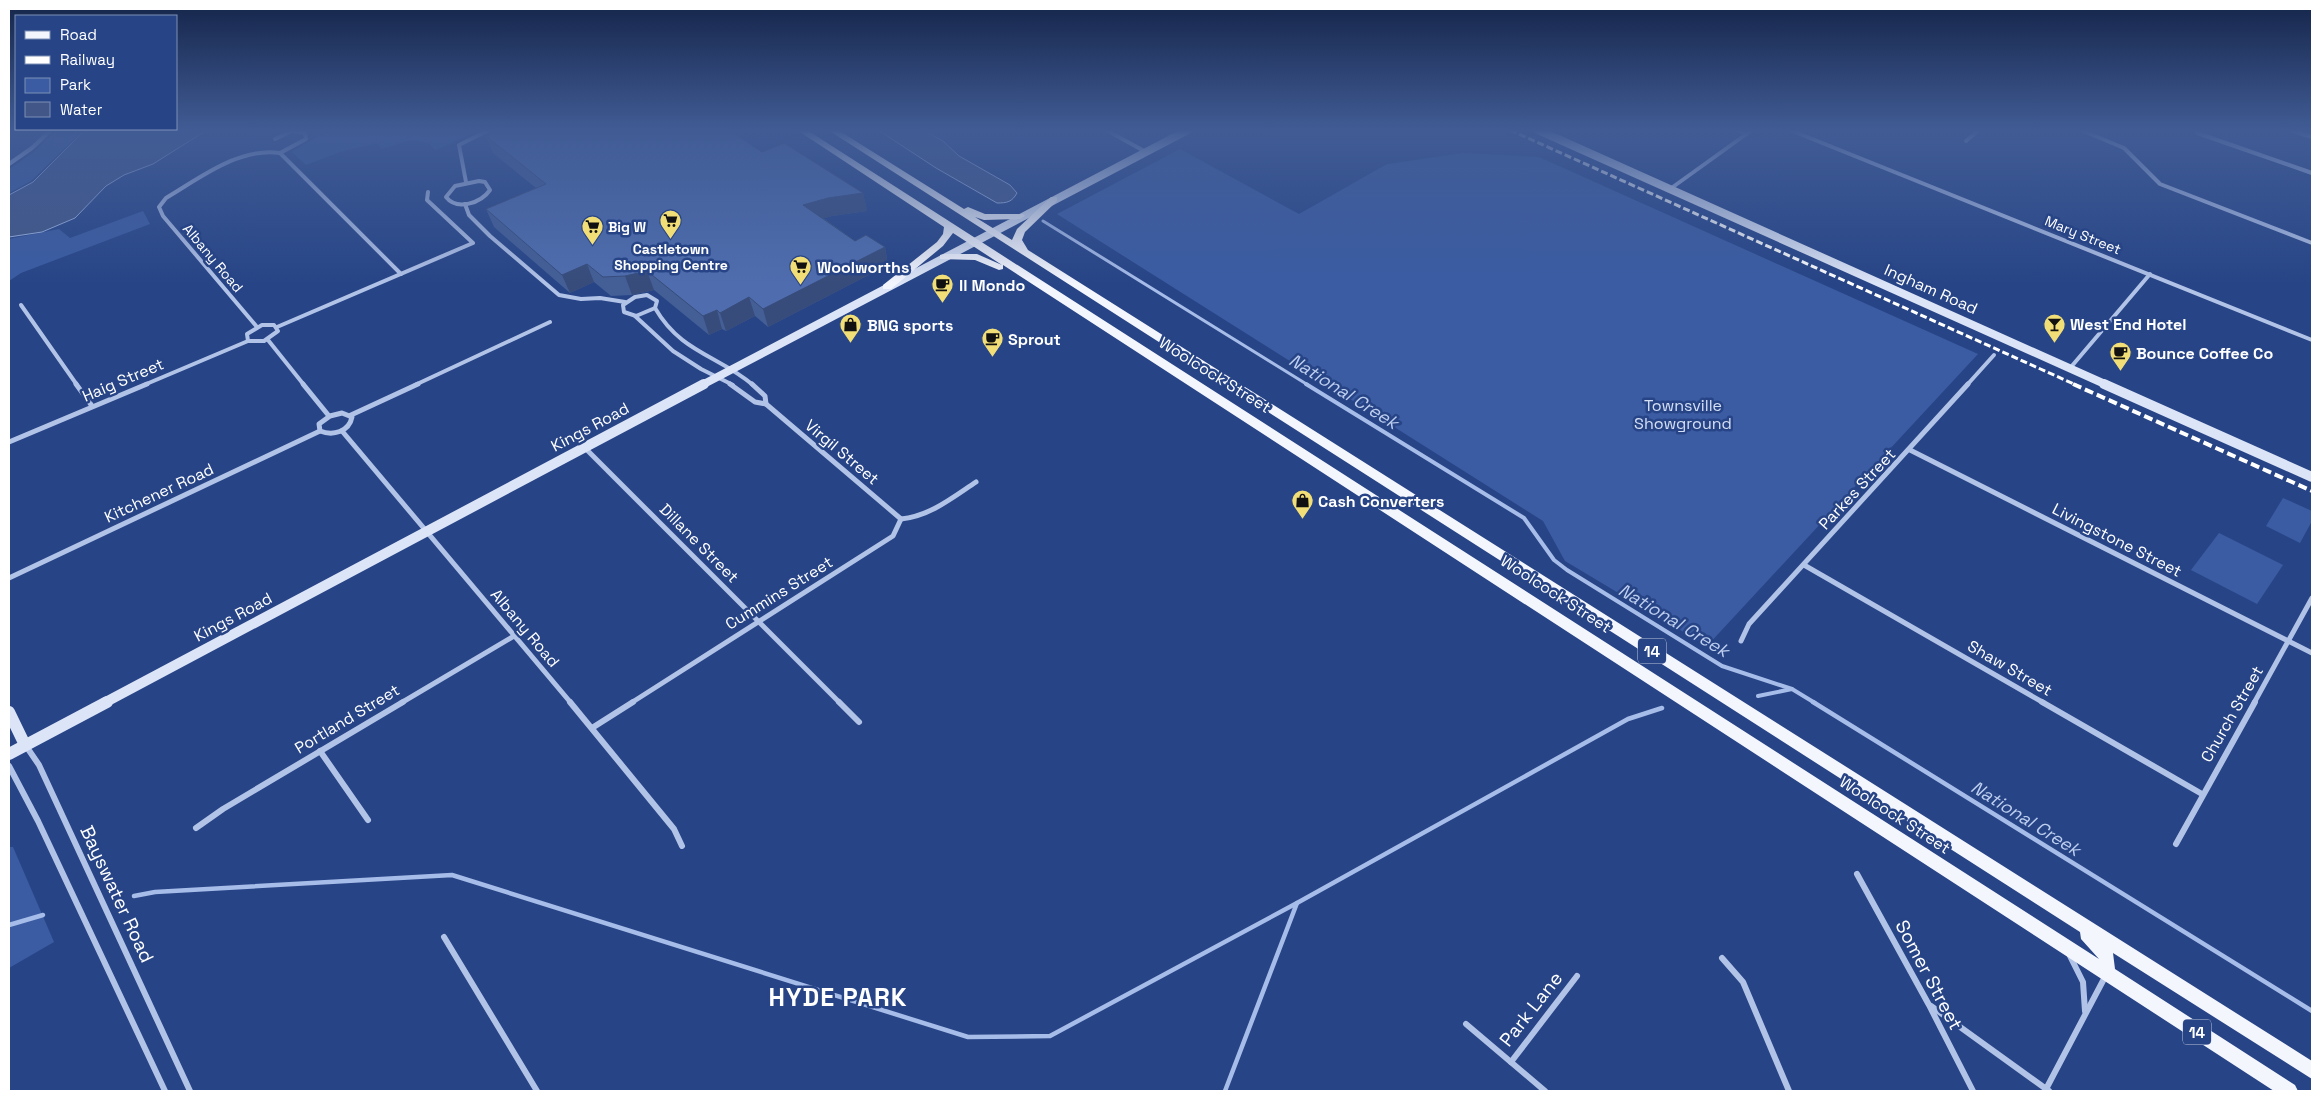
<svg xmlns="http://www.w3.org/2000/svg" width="2321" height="1100" font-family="'Space Grotesk',sans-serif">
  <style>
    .green { fill: #3b5ca3 }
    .water { fill: #425787; stroke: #a6bce9 }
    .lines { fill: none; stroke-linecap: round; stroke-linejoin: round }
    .stream-far2 { stroke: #a6bce9; stroke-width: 3 }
    .stream-far1 { stroke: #a6bce9; stroke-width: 4 }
    .stream { stroke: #a6bce9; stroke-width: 4.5 }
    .minor-far2 { stroke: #b2c3e8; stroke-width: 4 }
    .minor-far1 { stroke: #b2c3e8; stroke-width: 5 }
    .minor { stroke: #b2c3e8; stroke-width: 6 }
    .secondary-far2 { stroke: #dce4f7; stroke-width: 8 }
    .secondary-far1 { stroke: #dce4f7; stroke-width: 10 }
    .secondary { stroke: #dce4f7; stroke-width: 12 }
    .primary { fill: #f4f6fe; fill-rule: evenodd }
    .rail-far1 { stroke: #fff; stroke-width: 3; stroke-dasharray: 7 3; stroke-linecap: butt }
    .rail { stroke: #fff; stroke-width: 4; stroke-dasharray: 9 4; stroke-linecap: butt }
    .wall { fill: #445e96 }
    .shaded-wall { fill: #374c7a }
    .building { fill: #4f6dae; stroke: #374c7a }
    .labels { text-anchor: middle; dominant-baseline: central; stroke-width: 5; stroke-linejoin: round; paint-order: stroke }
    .far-poi-label { font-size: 14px; font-weight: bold; fill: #fff; stroke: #274486; text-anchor: start }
    .far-street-label { font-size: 14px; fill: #fff; stroke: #274486 }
    .shield { fill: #274486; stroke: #bec7db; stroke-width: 1 }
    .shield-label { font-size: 15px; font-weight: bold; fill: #fff }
    .poi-label { font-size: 16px; font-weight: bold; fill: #fff; stroke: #274486; text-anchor: start }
    .street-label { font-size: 16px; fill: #fff; stroke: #274486 }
    .park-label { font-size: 16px; fill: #d5e0f6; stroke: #274486 }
    .water-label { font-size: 18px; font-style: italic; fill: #bdceef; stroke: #274486 }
    .near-street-label { font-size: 19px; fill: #fff; stroke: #274486 }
    .near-district-label { font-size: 25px; font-weight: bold; letter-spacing: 1px; fill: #fff; stroke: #274486 }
  </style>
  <rect width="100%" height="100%" fill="#274486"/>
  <g class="green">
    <path d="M56 130H83L31 181 9 193V169L34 152Z"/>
    <path d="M342 130H360L369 132 390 130H478C463 136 451 145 435 150L429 143 410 140 382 149 377 143 340 152 306 165 292 152 318 136Z"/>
    <path d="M1180 149 1299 214 1387 164 1463 153 1539 157 1978 354 1707 646 1565 561 1543 521 1057 214Z"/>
    <path d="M143 211 150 224 21 273 9 281V239L59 229 70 238Z"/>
    <path d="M2283 498 2312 511V521L2300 543 2266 526Z"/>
    <path d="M2219 533 2283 565 2257 604 2191 570Z"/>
    <path d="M9 847H13L54 942 9 968Z"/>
  </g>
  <g class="water">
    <path d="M85 130H207L153 164 124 175 106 186 75 218 42 232 9 237V195L33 182Z"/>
    <path d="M878 130H923L943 141 959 156 1010 185 1017 193C1012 202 1007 203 997 203L936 168Z"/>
  </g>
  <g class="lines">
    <path class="stream-far2" d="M1043 221 1308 385"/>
    <g class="stream-far1">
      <path d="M1306 384 1524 518 1554 560 1567 570 1722 666 1792 689 1815 703"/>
      <path d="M1758 696 1792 689"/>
    </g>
    <g class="stream">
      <path d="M1813 702 2312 1011"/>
      <path d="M134 896 155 892 452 875 968 1037 1050 1036 1297 903 1628 719 1662 708"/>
      <path d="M9 925 43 915"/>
      <path d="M1225 1091 1297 903"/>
    </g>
    <g class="minor-far2">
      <path d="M1106 130 1146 152"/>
      <path d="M1737 130 1747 134"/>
      <path d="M1790 130 2312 340"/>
      <path d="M2081 130 2124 148 2160 184 2312 243"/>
      <path d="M2290 130 2312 137"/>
      <path d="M2197 133 2312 173"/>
      <path d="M275 139 292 131 305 133 306 139 280 153"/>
      <path d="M1966 141 1979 130"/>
      <path d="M9 164 32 148 51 130"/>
      <path d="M479 181 485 182 490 190C481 203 457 211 446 197L455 186Z"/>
      <path d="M466 182 459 145 489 130"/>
      <path d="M1670 189 1752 130"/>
      <path d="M465 204 469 215 490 236 559 295 581 299 600 298 625 302"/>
      <path d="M647 295 657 301 655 308 636 316 624 312 623 305 635 297Z"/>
      <path d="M21 305 77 385"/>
      <path d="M655 308C681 353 718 355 753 385"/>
      <path d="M635 316 673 351 701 369 733 385"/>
      <path d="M262 325H274L278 331 264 341H248L247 334Z"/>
      <path d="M257 327 163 216 159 207 166 198C200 178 239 147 280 153L401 274"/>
      <path d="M277 327 473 243 427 200 428 192"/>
      <path d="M268 340 304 385"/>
      <path d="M2071 367 2150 274"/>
      <path d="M144 385 248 341"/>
      <path d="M415 385 550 322"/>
      <path d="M1967 385 1994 355"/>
    </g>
    <g class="minor-far1">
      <path d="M76 384 92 406"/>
      <path d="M303 384 329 416"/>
      <path d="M730 384 755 402 766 404 901 519"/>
      <path d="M752 384 765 396 766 404"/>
      <path d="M342 413 352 417C349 432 333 436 320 431L319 424 330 416Z"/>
      <path d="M351 415 418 384"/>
      <path d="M342 431 571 703"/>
      <path d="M9 442 147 384"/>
      <path d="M585 448 840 703"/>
      <path d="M1910 450 2312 653"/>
      <path d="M901 519C930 516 952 498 976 482"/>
      <path d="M1804 565 2044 703"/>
      <path d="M9 578 320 431"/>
      <path d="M1741 641 1749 624 1968 384"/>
      <path d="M401 703 514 636"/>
      <path d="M631 703 893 536 901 519"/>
      <path d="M2254 703 2312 598"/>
    </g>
    <g class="minor">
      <path d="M570 702 674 829 682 846"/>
      <path d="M839 702 859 722"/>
      <path d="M2042 702 2202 794"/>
      <path d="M592 728 633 702"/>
      <path d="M26 746 39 765 190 1091"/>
      <path d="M320 751 368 820"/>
      <path d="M9 766 38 821 165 1091"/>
      <path d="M196 828 223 809 403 702"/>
      <path d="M2176 844 2255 702"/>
      <path d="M1857 874 1929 1005 1973 1091"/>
      <path d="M444 937 537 1091"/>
      <path d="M2070 956 2083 982 2085 1011"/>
      <path d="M1722 958 1743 982 1789 1091"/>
      <path d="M1931 1006 2049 1091"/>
      <path d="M1466 1024 1545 1091"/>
      <path d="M1511 1062 1577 976"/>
      <path d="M2045 1091 2106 975"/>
    </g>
    <g class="secondary-far2">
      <path d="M1538 130 2107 385"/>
      <path d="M702 385 1188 130"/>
    </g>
    <g class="secondary-far1">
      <path d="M2104 384 2312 477"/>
      <path d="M104 703 704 384"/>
    </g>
    <g class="secondary">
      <path d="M9 712 25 745"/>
      <path d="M9 754 107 702"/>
    </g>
    <path class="primary" d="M797 130H807L2099 959 2081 939 2080 932 828 130H838L964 209 968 207 985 214H1023L1025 216 1020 219 984 220 975 217 1012 240 1017 229 1051 197H1057V201L1025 232 1022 240 1028 250 2312 1061V1079L2113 953 2115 969 2295 1085 2298 1091H2274L1003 265V269L999 270 975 260 940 259V255L944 254H977L1002 265 953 233 943 246 891 289H883V285L937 242 943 234 944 227Z"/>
    <path class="rail-far1" d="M1510 130 2076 385"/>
    <path class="rail" d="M2073 384 2312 491"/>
  </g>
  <path class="wall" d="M669 132 762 152 863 193 867 211 832 216 823 218 855 241 885 247 888 265 768 327 755 316 726 331 722 329 709 335 654 290 632 295 611 296 594 282 570 293 494 227 486 209 536 188 493 153 486 136Z"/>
  <g class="shaded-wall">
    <path d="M863 193 867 211 832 216 808 223 803 205 828 198Z"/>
    <path d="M885 247 888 265 768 327 763 309Z"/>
    <path d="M587 264 594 282 570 293 562 275Z"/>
    <path d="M647 271 654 290 632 295 625 276Z"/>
    <path d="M749 297 755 316 726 331 720 313Z"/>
    <path d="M717 310 722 329 709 335 703 316Z"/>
  </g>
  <path class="building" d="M501 130H666L669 132 675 130H729L762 152 784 143 863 193 828 198 803 205 855 241 866 235 885 247 763 309 749 297 720 313 717 310 703 316 647 271 625 276 603 277 587 264 562 275 486 209 546 184 486 136Z"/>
  <linearGradient id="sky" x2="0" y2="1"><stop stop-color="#15254a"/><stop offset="0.46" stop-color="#415c95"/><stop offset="1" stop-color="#415c95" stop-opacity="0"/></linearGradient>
  <rect width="2321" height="284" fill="url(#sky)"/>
  <defs>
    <symbol id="supermarket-pin" viewBox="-11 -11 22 30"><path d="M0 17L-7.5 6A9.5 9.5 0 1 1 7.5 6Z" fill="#f1de77" stroke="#274486"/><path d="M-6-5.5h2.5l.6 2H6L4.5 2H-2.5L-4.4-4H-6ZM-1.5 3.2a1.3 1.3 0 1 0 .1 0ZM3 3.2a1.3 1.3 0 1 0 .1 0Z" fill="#111"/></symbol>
    <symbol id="cafe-pin" viewBox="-11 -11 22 30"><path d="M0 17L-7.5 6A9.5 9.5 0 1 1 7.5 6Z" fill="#f1de77" stroke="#274486"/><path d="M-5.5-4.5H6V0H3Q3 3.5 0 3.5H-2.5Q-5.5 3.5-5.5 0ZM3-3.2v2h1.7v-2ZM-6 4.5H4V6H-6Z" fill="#111"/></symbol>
    <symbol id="bar-pin" viewBox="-11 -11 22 30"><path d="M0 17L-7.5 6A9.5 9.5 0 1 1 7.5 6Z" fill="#f1de77" stroke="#274486"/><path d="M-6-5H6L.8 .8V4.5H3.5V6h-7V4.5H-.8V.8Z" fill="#111"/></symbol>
    <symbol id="shop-pin" viewBox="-11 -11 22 30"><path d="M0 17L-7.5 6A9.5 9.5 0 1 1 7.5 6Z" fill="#f1de77" stroke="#274486"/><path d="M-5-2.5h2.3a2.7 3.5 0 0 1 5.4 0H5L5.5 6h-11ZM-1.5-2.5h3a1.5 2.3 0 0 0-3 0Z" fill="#111"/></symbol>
  </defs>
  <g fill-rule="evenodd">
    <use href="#supermarket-pin" x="658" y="208" width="25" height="34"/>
    <use href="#supermarket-pin" x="580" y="214" width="25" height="34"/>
    <use href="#supermarket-pin" x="788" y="254" width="25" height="34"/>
    <use href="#cafe-pin" x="930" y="272" width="25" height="34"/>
    <use href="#bar-pin" x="2042" y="312" width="25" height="34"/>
    <use href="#shop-pin" x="838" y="312" width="25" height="34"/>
    <use href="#cafe-pin" x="980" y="326" width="25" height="34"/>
    <use href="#cafe-pin" x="2108" y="340" width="25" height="34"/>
    <use href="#shop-pin" x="1290" y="488" width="25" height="34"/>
  </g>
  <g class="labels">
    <g class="far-poi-label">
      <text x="608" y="227">Big W</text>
      <text x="671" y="249" text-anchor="middle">Castletown<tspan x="671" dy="16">Shopping Centre</tspan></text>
    </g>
    <g class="far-street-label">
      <text transform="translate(2083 235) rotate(22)">Mary Street</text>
      <text transform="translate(213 258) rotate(50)">Albany Road</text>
    </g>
    <g class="shield">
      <rect x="1638" y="638.5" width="28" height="25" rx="4"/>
      <rect x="2183" y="1019.5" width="28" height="25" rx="4"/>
    </g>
    <g class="shield-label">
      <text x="1652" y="651">14</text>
      <text x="2197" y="1032">14</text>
    </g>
    <g class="poi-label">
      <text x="817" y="267">Woolworths</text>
      <text x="959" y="285">Il Mondo</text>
      <text x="2070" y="324">West End Hotel</text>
      <text x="867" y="325">BNG sports</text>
      <text x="1008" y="339">Sprout</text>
      <text x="2136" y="353">Bounce Coffee Co</text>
      <text x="1318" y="501">Cash Converters</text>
    </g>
    <g class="street-label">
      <text transform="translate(1931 289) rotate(24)">Ingham Road</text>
      <text transform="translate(1215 375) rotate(32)">Woolcock Street</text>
      <text transform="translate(123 380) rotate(-23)">Haig Street</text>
      <text transform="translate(590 427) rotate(-28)">Kings Road</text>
      <text transform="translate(842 452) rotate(40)">Virgil Street</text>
      <text transform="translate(1857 489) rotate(-47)">Parkes Street</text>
      <text transform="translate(159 493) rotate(-25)">Kitchener Road</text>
      <text transform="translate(2117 540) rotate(27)">Livingstone Street</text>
      <text transform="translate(699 543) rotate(45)">Dillane Street</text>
      <text transform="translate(779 593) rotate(-32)">Cummins Street</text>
      <text transform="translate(1556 594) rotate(33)">Woolcock Street</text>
      <text transform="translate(233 617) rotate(-28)">Kings Road</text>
      <text transform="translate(525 628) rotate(50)">Albany Road</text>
      <text transform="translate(2010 668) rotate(30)">Shaw Street</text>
      <text transform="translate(2232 714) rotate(-60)">Church Street</text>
      <text transform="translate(347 719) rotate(-31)">Portland Street</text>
      <text transform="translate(1895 815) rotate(33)">Woolcock Street</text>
    </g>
    <g class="park-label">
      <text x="1683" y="405">Townsville<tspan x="1683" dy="18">Showground</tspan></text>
    </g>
    <g class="water-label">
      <text transform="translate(1344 391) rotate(32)">National Creek</text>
      <text transform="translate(1674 620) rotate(31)">National Creek</text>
      <text transform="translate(2026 818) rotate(32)">National Creek</text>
    </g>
    <g class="near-street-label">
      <text transform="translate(117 894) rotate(65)">Bayswater Road</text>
      <text transform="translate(1929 975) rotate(62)">Somer Street</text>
      <text transform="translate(1531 1009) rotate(-52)">Park Lane</text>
    </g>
    <g class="near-district-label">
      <text x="838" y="997">HYDE PARK</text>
    </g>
  </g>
  <rect width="2321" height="1100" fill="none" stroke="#ffffff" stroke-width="20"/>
  <rect x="15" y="15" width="162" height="115" fill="#274486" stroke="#7d8fb6"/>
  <rect x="25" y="31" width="25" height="8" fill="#f4f6fe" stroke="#7d8fb6"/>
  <text x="60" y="40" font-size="15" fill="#ffffff">Road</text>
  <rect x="25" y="56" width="25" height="8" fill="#ffffff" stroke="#7d8fb6"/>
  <text x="60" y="65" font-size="15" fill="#ffffff">Railway</text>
  <rect x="25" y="78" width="25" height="15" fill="#3b5ca3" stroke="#7d8fb6"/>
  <text x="60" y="90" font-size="15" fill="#ffffff">Park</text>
  <rect x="25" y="102" width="25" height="15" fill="#425787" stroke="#7d8fb6"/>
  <text x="60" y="115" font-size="15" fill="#ffffff">Water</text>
</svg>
